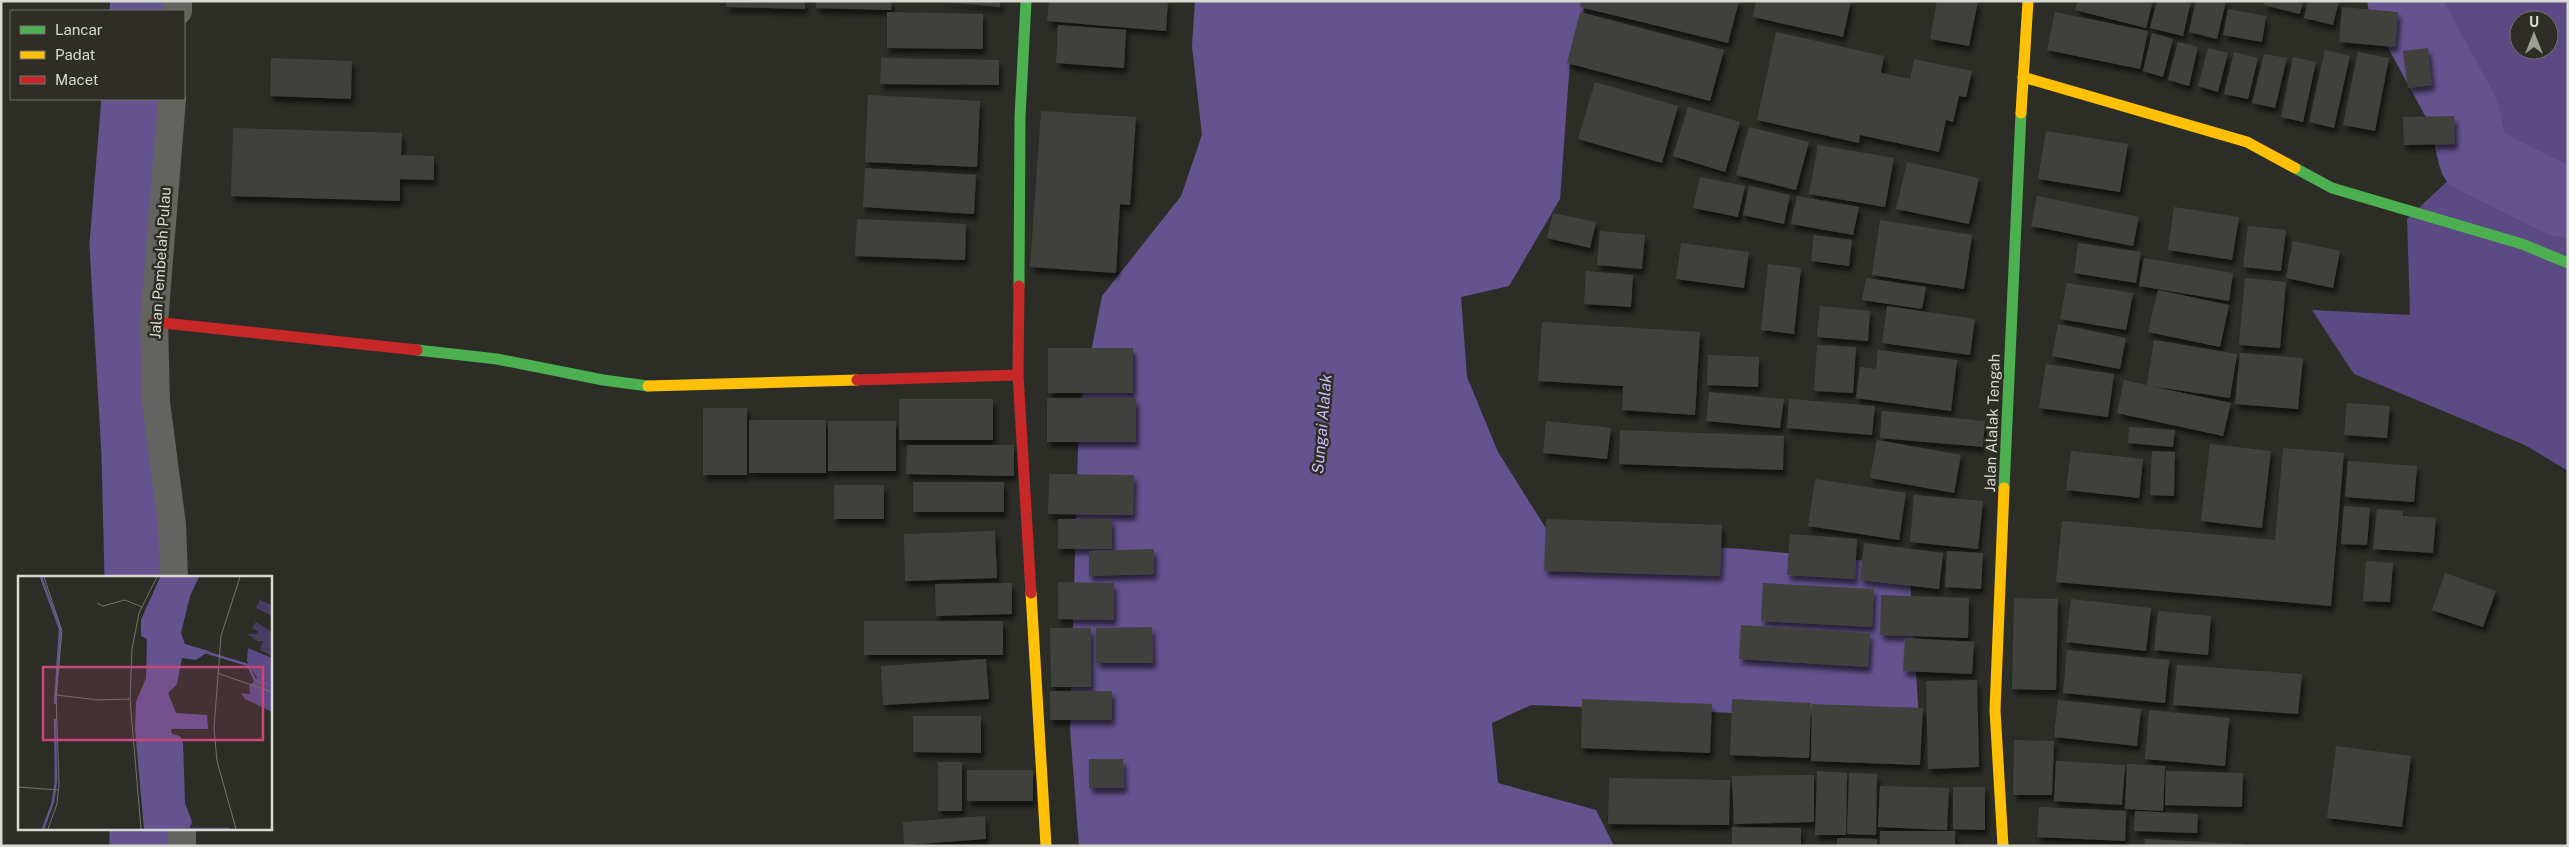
<svg xmlns="http://www.w3.org/2000/svg" width="2569" height="847" font-family="'Public Sans',sans-serif">
  <style>
    .forest { fill: #5c4a84; fill-rule: evenodd }
    .water { fill: #655390 }
    .lines { fill: none; stroke-linecap: round; stroke-linejoin: round }
    .river { stroke: #655390; stroke-width: 71 }
    .building { fill: #41413e; filter: url(#shadow) }
    .street { stroke: #636360; stroke-width: 28 }
    .fast { stroke: #4caf50; stroke-width: 11 }
    .slow { stroke: #ffc107; stroke-width: 11 }
    .jam { stroke: #c62828; stroke-width: 11 }
    .labels { text-anchor: middle; dominant-baseline: central; stroke-width: 5; stroke-linejoin: round; paint-order: stroke }
    .street-label { font-size: 15px; fill: #d9d9d4; stroke: #2e2e27 }
    .water-label { font-size: 16px; font-style: italic; fill: #cabcf6; stroke: #2e2e27 }
    .inset-river { fill: none; stroke: #655390; stroke-width: 2.5 }
    .inset-road { fill: none; stroke: #72726d; stroke-width: 1 }
    .view { fill: #c84879; fill-opacity: 0.15; stroke: #c84879; stroke-width: 2.5 }
    .inset-edge { fill: none; stroke: #d9d9d4; stroke-width: 2.5 }
  </style>
  <defs>
    <filter id="shadow"><feDropShadow dx="3" dy="5.5" stdDeviation="2.5" flood-color="#0009"/></filter>
  </defs>
  <rect width="100%" height="100%" fill="#2d2d28"/>
  <path class="forest" d="M2427 1H2568V471L2525 445 2354 374 2312 310 2410 315 2407 219 2500 132ZM2519 20H2549V50H2519Z"/>
  <path class="water" d="M1195 1H1586L1570 61 1560 199 1509 286 1461 297 1467 377 1498 452 1552 538 1743 549 1909 565 1919 720 1531 705 1492 723 1498 783 1596 810 1614 846H1079L1070 729 1079 413 1102 296 1181 196 1202 135 1192 46Z"/>
  <g class="lines">
    <g class="river">
      <path d="M2403 1 2463 111 2474 158 2560 201 2568 202"/>
      <path d="M145 11 146 1"/>
      <path d="M137 99 125 245 137 454 140 577"/>
      <path d="M145 828V846"/>
    </g>
  </g>
  <g class="building">
    <path d="M726 1H805V9L726 7Z"/>
    <path d="M816 1H892L891 10 816 8Z"/>
    <path d="M937 1H1000V7Z"/>
    <path d="M1049 1H1168L1166 31 1047 21Z"/>
    <path d="M1581 1H1739L1728 43 1580 7Z"/>
    <path d="M1756 1H1851L1843 37 1753 17Z"/>
    <path d="M1937 1H1978L1969 46 1930 39Z"/>
    <path d="M2078 1H2153L2146 28 2075 10Z"/>
    <path d="M2157 1H2191L2183 36 2150 28Z"/>
    <path d="M2196 1H2226L2217 39 2189 32Z"/>
    <path d="M2265 1H2303L2300 14 2264 5Z"/>
    <path d="M2308 1H2339L2333 25 2304 18Z"/>
    <path d="M2342 7 2398 12 2395 47 2339 42Z"/>
    <path d="M2228 9 2266 16 2262 42 2223 35Z"/>
    <path d="M887 12 983 14V49L887 48Z"/>
    <path d="M1580 12 1724 50 1710 101 1567 63Z"/>
    <path d="M2055 12 2148 31 2140 69 2047 50Z"/>
    <path d="M1058 25 1126 30 1124 68 1056 63Z"/>
    <path d="M1776 32 1884 56 1881 73 1910 79 1914 59 1972 71 1966 97 1959 96 1953 122 1946 120 1939 152 1860 135 1859 143 1757 120Z"/>
    <path d="M2152 33 2173 39 2163 77 2143 71Z"/>
    <path d="M2178 42 2198 47 2189 86 2168 80Z"/>
    <path d="M2208 48 2228 53 2218 92 2198 86Z"/>
    <path d="M2428 48 2432 85 2408 88 2403 51Z"/>
    <path d="M2325 50 2350 56 2334 128 2309 122Z"/>
    <path d="M2234 52 2258 58 2248 99 2224 94Z"/>
    <path d="M2358 52 2389 58 2375 131 2343 125Z"/>
    <path d="M2264 54 2287 58 2275 108 2252 103Z"/>
    <path d="M2293 57 2316 62 2303 122 2281 117Z"/>
    <path d="M271 58 352 61 351 99 270 96Z"/>
    <path d="M881 58 999 60V85L880 84Z"/>
    <path d="M1595 82 1678 106 1662 163 1578 139Z"/>
    <path d="M868 95 980 101 977 167 865 162Z"/>
    <path d="M1688 107 1740 122 1725 172 1673 156Z"/>
    <path d="M1041 111 1136 117 1130 205 1120 204 1116 273 1030 267Z"/>
    <path d="M2454 116 2455 144 2404 145 2403 117Z"/>
    <path d="M1749 127 1809 142 1796 190 1736 175Z"/>
    <path d="M233 128 402 133 401 155 434 156V180L400 179V201L231 196Z"/>
    <path d="M2046 131 2128 144 2120 192 2038 179Z"/>
    <path d="M1818 145 1894 158 1885 207 1809 194Z"/>
    <path d="M1907 162 1979 178 1969 224 1896 209Z"/>
    <path d="M865 168 976 175 974 214 863 207Z"/>
    <path d="M1700 177 1745 186 1738 217 1693 208Z"/>
    <path d="M1749 186 1790 195 1784 224 1743 215Z"/>
    <path d="M1797 196 1859 207 1853 235 1791 224Z"/>
    <path d="M2037 196 2139 217 2133 246 2031 226Z"/>
    <path d="M2174 207 2239 217 2232 260 2168 250Z"/>
    <path d="M1553 213 1596 222 1590 248 1547 238Z"/>
    <path d="M857 219 966 224 965 260 855 256Z"/>
    <path d="M1880 220 1972 235 1964 289 1872 275Z"/>
    <path d="M2248 226 2286 230 2281 271 2243 267Z"/>
    <path d="M1600 231 1645 235 1642 269 1597 265Z"/>
    <path d="M1814 235 1852 240 1849 266 1811 261Z"/>
    <path d="M2293 241 2340 251 2333 288 2286 278Z"/>
    <path d="M1681 243 1749 252 1744 288 1676 279Z"/>
    <path d="M2078 243 2141 252 2136 283 2074 273Z"/>
    <path d="M2144 258 2233 273 2229 301 2139 286Z"/>
    <path d="M1768 264 1801 268 1794 334 1761 330Z"/>
    <path d="M1586 271 1633 275 1631 307 1584 304Z"/>
    <path d="M1866 278 1926 287 1922 309 1862 300Z"/>
    <path d="M2245 278 2286 282 2280 348 2239 345Z"/>
    <path d="M2067 283 2133 293 2126 330 2060 319Z"/>
    <path d="M2158 290 2229 305 2220 347 2148 332Z"/>
    <path d="M1820 306 1870 311 1868 341 1817 337Z"/>
    <path d="M1887 306 1975 319 1970 355 1882 343Z"/>
    <path d="M1542 322 1700 332 1695 415 1622 410 1623 386 1538 381Z"/>
    <path d="M2058 324 2126 338 2120 369 2052 356Z"/>
    <path d="M2154 340 2237 354 2230 398 2150 386 2231 403 2223 436 2117 413 2124 380 2147 385Z"/>
    <path d="M1817 345 1856 347 1853 393 1814 391Z"/>
    <rect x="1048" y="348" width="85" height="45"/>
    <path d="M1878 350 1957 360 1951 411 1856 398 1860 367 1876 369Z"/>
    <path d="M2240 353 2303 358 2298 409 2235 404Z"/>
    <path d="M1708 355 1759 357 1758 387 1707 385Z"/>
    <path d="M2046 364 2114 374 2108 417 2039 408Z"/>
    <path d="M1709 392 1784 399 1780 428 1706 421Z"/>
    <rect x="1047" y="398" width="89" height="44"/>
    <rect x="899" y="399" width="94" height="41"/>
    <path d="M1789 399 1875 406 1872 435 1787 428Z"/>
    <path d="M2347 403 2390 406 2387 438 2344 435Z"/>
    <rect x="703" y="408" width="44" height="67"/>
    <path d="M1882 411 1985 421 1983 447 1880 438Z"/>
    <rect x="749" y="420" width="77" height="53"/>
    <rect x="828" y="421" width="68" height="50"/>
    <path d="M1546 421 1611 428 1607 459 1543 453Z"/>
    <path d="M2129 427 2175 430 2173 447 2128 443Z"/>
    <path d="M1620 430 1784 436 1783 470 1619 464Z"/>
    <path d="M1877 440 1961 455 1954 493 1870 478Z"/>
    <path d="M2210 444 2271 451 2262 528 2201 521Z"/>
    <path d="M907 445H1014V476L906 474Z"/>
    <path d="M2283 448 2344 453 2331 606 2056 582 2062 521 2275 540Z"/>
    <path d="M2071 451 2143 459 2139 498 2066 490Z"/>
    <path d="M2152 451 2175 452 2174 496 2150 495Z"/>
    <path d="M2348 461 2417 466 2414 502 2345 497Z"/>
    <path d="M1049 474 1134 475 1133 515 1048 514Z"/>
    <path d="M1815 479 1906 493 1899 540 1808 526Z"/>
    <rect x="913" y="482" width="91" height="30"/>
    <rect x="834" y="485" width="50" height="34"/>
    <path d="M1914 495 1983 501 1978 549 1910 542Z"/>
    <path d="M2344 506 2370 508 2367 545 2341 544Z"/>
    <path d="M2377 509 2403 511V516L2436 518 2433 553 2373 549Z"/>
    <rect x="1058" y="519" width="54" height="30"/>
    <path d="M1546 519 1722 525 1720 576 1544 571Z"/>
    <path d="M995 531 997 578 905 581 904 534Z"/>
    <path d="M1790 534 1857 539 1855 579 1787 575Z"/>
    <path d="M1864 543 1943 553 1939 589 1860 580Z"/>
    <path d="M1154 549V574L1089 576V551Z"/>
    <path d="M1947 551 1983 553 1981 589 1945 587Z"/>
    <path d="M2366 561 2393 563 2390 602 2363 601Z"/>
    <path d="M2445 573 2496 591 2483 627 2432 610Z"/>
    <path d="M1058 582 1114 583V620L1058 619Z"/>
    <path d="M1012 583V614L936 616 935 584Z"/>
    <path d="M1763 583 1874 589 1872 627 1761 621Z"/>
    <path d="M1881 595 1969 598 1968 638 1880 635Z"/>
    <path d="M2014 598 2058 599 2056 690 2012 689Z"/>
    <path d="M2071 599 2151 608 2146 651 2066 642Z"/>
    <path d="M2158 611 2211 616 2208 655 2154 650Z"/>
    <rect x="864" y="621" width="139" height="34"/>
    <path d="M1741 625 1870 633 1868 667 1739 659Z"/>
    <path d="M1152 627 1153 663H1096V628Z"/>
    <path d="M1050 628H1091V687H1051Z"/>
    <path d="M1905 638 1974 642 1972 674 1903 671Z"/>
    <path d="M2067 650 2169 660 2165 703 2063 693Z"/>
    <path d="M986 659 989 699 883 705 881 666Z"/>
    <path d="M2177 665 2302 674 2298 714 2173 705Z"/>
    <path d="M1977 680 1979 767 1928 769 1926 681Z"/>
    <rect x="1050" y="691" width="62" height="29"/>
    <path d="M1582 699 1712 704 1710 753 1581 748Z"/>
    <path d="M1732 699 1811 703 1809 758 1730 755Z"/>
    <path d="M2058 700 2141 709 2137 746 2054 737Z"/>
    <path d="M1812 704 1923 708 1920 765 1811 761Z"/>
    <path d="M2149 710 2229 718 2225 766 2145 759Z"/>
    <path d="M913 716H981V753L913 752Z"/>
    <path d="M2014 740 2054 741 2052 795H2013Z"/>
    <path d="M2336 746 2411 756 2402 827 2327 818Z"/>
    <path d="M1089 759H1123L1124 788H1089Z"/>
    <path d="M2056 761 2125 765 2122 805 2054 801Z"/>
    <rect x="938" y="762" width="24" height="49"/>
    <path d="M2127 764 2165 766 2163 811 2125 809Z"/>
    <rect x="967" y="770" width="66" height="31"/>
    <path d="M1817 771 1847 773 1846 835H1815Z"/>
    <path d="M2166 771 2243 773 2242 807 2165 805Z"/>
    <path d="M1849 773 1877 774 1876 835 1847 834Z"/>
    <path d="M1814 775V822L1734 824 1732 776Z"/>
    <path d="M1609 778 1730 780 1729 825 1608 824Z"/>
    <path d="M1880 786 1949 788 1947 830 1878 827Z"/>
    <path d="M1953 787H1985V830L1953 829Z"/>
    <path d="M2039 807 2126 811 2125 841 2037 837Z"/>
    <path d="M2135 811 2198 814 2197 833 2134 831Z"/>
    <path d="M985 816 986 839 904 845 903 822Z"/>
    <path d="M1732 827 1801 828V846H1732Z"/>
    <rect x="1880" y="831" width="75" height="15"/>
    <path d="M1837 838 1877 839V846H1837Z"/>
    <path d="M2145 839 2244 844V846H2144Z"/>
  </g>
  <g class="lines">
    <g class="street">
      <path d="M178 11V1"/>
      <path d="M172 99 154 322 156 402 172 525 174 577"/>
      <path d="M182 828V846"/>
    </g>
    <g class="fast">
      <path d="M2295 168 2332 188 2522 244 2568 263"/>
      <path d="M1019 286 1020 117 1026 1"/>
      <path d="M417 350 497 359 603 380 648 386"/>
      <path d="M2004 488 2021 113"/>
    </g>
    <g class="slow">
      <path d="M2023 77 2247 142 2295 168"/>
      <path d="M2021 113 2028 1"/>
      <path d="M648 386 857 380"/>
      <path d="M1031 593 1046 846"/>
      <path d="M2003 846 1995 710 2004 488"/>
    </g>
    <g class="jam">
      <path d="M1019 286 1018 375 1031 593"/>
      <path d="M154 322 417 350"/>
      <path d="M857 380 1018 375"/>
    </g>
  </g>
  <g class="labels">
    <g class="street-label">
      <text transform="translate(160 263) rotate(-86)">Jalan Pembelah Pulau</text>
      <text transform="translate(1992 423) rotate(-88)">Jalan Alalak Tengah</text>
    </g>
    <g class="water-label">
      <text transform="translate(1322 424) rotate(-85)">Sungai Alalak</text>
    </g>
  </g>
  <g transform="translate(18 576)">
    <rect width="254" height="254" fill="#2d2d28"/>
    <path d="M242 24 254 29V40L238 32ZM238 46 254 56V80L242 74 245 65H239L229 58H239L240 55 234 52Z" fill="#473c62"/>
    <path d="M230 72 254 82V136L227 123 223 117 232 118 231 110 239 102 229 85Z" fill="#5c4a84"/>
    <path d="M142 1H181L172 20 163 57 167 68 191 75 178 84 164 82 159 108 150 117 158 137 189 139 190 153H153L154 158 162 160 165 167 167 227 174 246 171 253H126L117 153 118 126 128 102 129 63 123 60V44Z" fill="#655390"/>
    <path class="inset-river" d="M23 1 42 53 37 128M184 75 230 89 237 104 254 110M25 253 35 226 38 205 37 143M163 253H212"/>
    <path class="inset-road" d="M26 1 44 55 38 119 41 208 39 228 30 253M79 27 85 30 107 24 124 31M199 97 254 116M38 119 81 124 112 123M0 211 40 214M123 253 112 123 114 73 121 37 139 1M218 253 199 185 196 152 203 60 222 1"/>
    <path class="view" d="M25 91H245V164H25Z"/>
    <rect width="254" height="254" class="inset-edge"/>
  </g>
  <rect width="2569" height="847" fill="none" stroke="#d9d9d4" stroke-width="5"/>
  <rect x="10" y="10" width="175" height="90" fill="#2e2e27" stroke="#72726c"/>
  <rect x="20" y="26" width="25" height="8" fill="#4caf50" stroke="#72726c"/>
  <text x="55" y="35" font-size="15" fill="#d9d9d4">Lancar</text>
  <rect x="20" y="51" width="25" height="8" fill="#ffc107" stroke="#72726c"/>
  <text x="55" y="60" font-size="15" fill="#d9d9d4">Padat</text>
  <rect x="20" y="76" width="25" height="8" fill="#c62828" stroke="#72726c"/>
  <text x="55" y="85" font-size="15" fill="#d9d9d4">Macet</text>
  <g transform="translate(2534 35)"><circle r="24" fill="#2e2e27" stroke="#72726c"/>
  <path d="M0-4L9 19L0 12L-9 19Z" fill="#9d9d98"/>
  <text y="-8" font-size="14" font-weight="bold" text-anchor="middle" fill="#d9d9d4">U</text>
  </g>
</svg>
